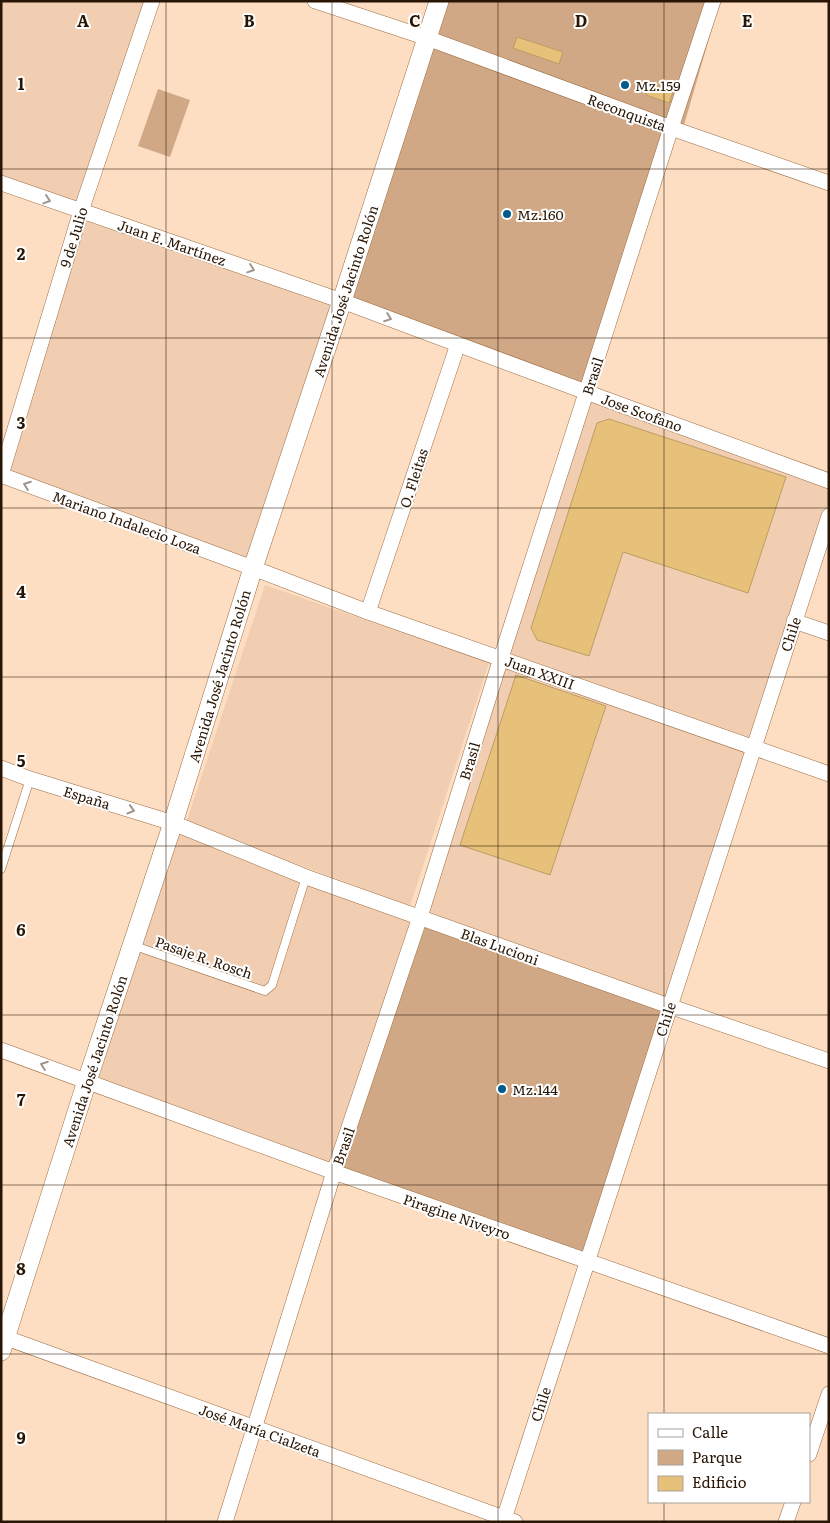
<svg xmlns="http://www.w3.org/2000/svg" width="830" height="1523" font-family="Literata,serif">
  <style>
    .built { fill: #f1ceb1 }
    .green { fill: #d1a885 }
    .building { fill: #e7c17a; stroke: #bc9d64 }
    .lines { fill: none; stroke-linecap: round; stroke-linejoin: round }
    .service-casing { stroke: #9c6d43; stroke-width: 9 }
    .minor-casing { stroke: #9c6d43; stroke-width: 16 }
    .tertiary-casing { stroke: #9c6d43; stroke-width: 20 }
    .service { stroke: #fff; stroke-width: 8 }
    .minor { stroke: #fff; stroke-width: 15 }
    .tertiary { stroke: #fff; stroke-width: 19 }
    .oneway { stroke: #9e968e }
    .grid { fill: none; stroke: #281504; stroke-width: 1; stroke-opacity: 0.55 }
    .poi-dot { fill: #005b8c; stroke: #fff; stroke-width: 2 }
    .labels { text-anchor: middle; dominant-baseline: central; stroke-width: 4; stroke-linejoin: round; paint-order: stroke }
    .poi-label { font-size: 14px; fill: #281504; stroke: #fff; text-anchor: start }
    .street-label { font-size: 14px; fill: #281504; stroke: #fff }
    .grid-label { font-size: 16px; text-anchor: middle; font-weight: bold; fill: #281504; stroke: #fff; stroke-width: 4; stroke-linejoin: round; paint-order: stroke }
  </style>
  <rect width="100%" height="100%" fill="#fddec3"/>
  <g class="built">
    <path d="M1 1H152L81 211 342 301 253 568 1 475 81 212 1 183Z"/>
    <path d="M586 392 829 481V516L669 1006 334 1172 87 1081 173 823 420 917Z"/>
    <path d="M265 585 489 663 410 906 186 823Z"/>
  </g>
  <g class="green">
    <path d="M439 1H720L682 132 672 128 586 392 342 301Z"/>
    <path d="M158 89 190 100 170 157 138 146Z"/>
    <path d="M420 917 669 1006 586 1261 334 1172Z"/>
  </g>
  <g class="building">
    <path d="M517 37 563 52 559 64 513 48Z"/>
    <path d="M650 83 673 92 669 103 646 95Z"/>
    <path d="M609 419 786 477 748 593 623 552 589 656 537 640 531 628 597 423Z"/>
    <path d="M516 675 606 706 550 875 460 845Z"/>
  </g>
  <g class="lines">
    <defs>
      <g id="service">
        <path d="M1 869 30 779"/>
        <path d="M132 945 265 991 272 985 306 877"/>
      </g>
      <g id="minor">
        <path d="M315 1 427 38 671 128 829 183"/>
        <path d="M1 183 342 301 586 392 829 481"/>
        <path d="M1 475 253 568 368 612 829 774"/>
        <path d="M1 475 81 211 152 1"/>
        <path d="M368 612 458 344"/>
        <path d="M794 621 829 633"/>
        <path d="M1 768 30 779 173 823 306 877 669 1006 829 1061"/>
        <path d="M1 1050 334 1172 829 1346"/>
        <path d="M1 1336 515 1522"/>
        <path d="M809 1454 829 1394"/>
        <path d="M225 1522 334 1172 420 917 501 658 671 128 713 1"/>
        <path d="M503 1522 829 516"/>
        <path d="M786 1522 793 1502"/>
      </g>
      <path id="tertiary" d="M1 1351 87 1081 173 823 253 568 342 301 439 1"/>
    </defs>
    <use href="#service" class="service-casing"/>
    <use href="#minor" class="minor-casing"/>
    <use href="#tertiary" class="tertiary-casing"/>
    <use href="#service" class="service"/>
    <use href="#minor" class="minor"/>
    <use href="#tertiary" class="tertiary"/>
  </g>
  <defs><path id="oneway-chevron" d="M-2-3.5L2.5 0L-2 3.5" fill="none" stroke-width="1.6" stroke-linecap="round" stroke-linejoin="round" transform="scale(1.25)"/></defs>
  <g class="oneway">
    <use href="#oneway-chevron" transform="translate(47 200) rotate(19)"/>
    <use href="#oneway-chevron" transform="translate(251 269) rotate(19)"/>
    <use href="#oneway-chevron" transform="translate(388 318) rotate(21)"/>
    <use href="#oneway-chevron" transform="translate(27 485) rotate(-160)"/>
    <use href="#oneway-chevron" transform="translate(131 810) rotate(17)"/>
    <use href="#oneway-chevron" transform="translate(44 1065) rotate(-160)"/>
  </g>
  <path class="grid" d="M166 1V1522M332 1V1522M498 1V1522M664 1V1414M1 169H829M1 338H829M1 508H829M1 677H829M1 846H829M1 1015H829M1 1185H829M1 1354H829M664 1502V1522"/>
  <g class="poi-dot">
    <circle cx="625" cy="85" r="5"/>
    <circle cx="507" cy="214" r="5"/>
    <circle cx="502" cy="1089" r="5"/>
  </g>
  <g class="labels">
    <g class="poi-label">
      <text x="635" y="85">Mz.159</text>
      <text x="517" y="214">Mz.160</text>
      <text x="512" y="1089">Mz.144</text>
    </g>
    <g class="street-label">
      <text transform="translate(627 112) rotate(20)">Reconquista</text>
      <text transform="translate(73 237) rotate(-73)">9 de Julio</text>
      <text transform="translate(172 242) rotate(19)">Juan E. Martínez</text>
      <text transform="translate(345 291) rotate(-72)">Avenida José Jacinto Rolón</text>
      <text transform="translate(592 376) rotate(-72)">Brasil</text>
      <text transform="translate(642 412) rotate(20)">Jose Scofano</text>
      <text transform="translate(413 478) rotate(-72)">O. Fleitas</text>
      <text transform="translate(127 522) rotate(20)">Mariano Indalecio Loza</text>
      <text transform="translate(790 634) rotate(-72)">Chile</text>
      <text transform="translate(540 672) rotate(20)">Juan XXIII</text>
      <text transform="translate(219 676) rotate(-73)">Avenida José Jacinto Rolón</text>
      <text transform="translate(469 761) rotate(-73)">Brasil</text>
      <text transform="translate(87 797) rotate(17)">España</text>
      <text transform="translate(500 946) rotate(20)">Blas Lucioni</text>
      <text transform="translate(204 957) rotate(19)">Pasaje R. Rosch</text>
      <text transform="translate(665 1019) rotate(-72)">Chile</text>
      <text transform="translate(94 1061) rotate(-72)">Avenida José Jacinto Rolón</text>
      <text transform="translate(343 1146) rotate(-71)">Brasil</text>
      <text transform="translate(457 1216) rotate(19)">Piragine Niveyro</text>
      <text transform="translate(540 1404) rotate(-72)">Chile</text>
      <text transform="translate(260 1430) rotate(20)">José María Cialzeta</text>
    </g>
  </g>
  <g class="grid-label">
    <text x="83" y="27">A</text>
    <text x="249" y="27">B</text>
    <text x="415" y="27">C</text>
    <text x="581" y="27">D</text>
    <text x="747" y="27">E</text>
    <text x="21" y="90">1</text>
    <text x="21" y="260">2</text>
    <text x="21" y="429">3</text>
    <text x="21" y="598">4</text>
    <text x="21" y="767">5</text>
    <text x="21" y="936">6</text>
    <text x="21" y="1106">7</text>
    <text x="21" y="1275">8</text>
    <text x="21" y="1444">9</text>
  </g>
  <rect width="830" height="1523" fill="none" stroke="#281504" stroke-width="5"/>
  <rect x="648" y="1413" width="162" height="90" fill="#ffffff" stroke="#a9a19b"/>
  <rect x="658" y="1429" width="25" height="8" fill="#ffffff" stroke="#a9a19b"/>
  <text x="692" y="1438" font-size="15" fill="#281504">Calle</text>
  <rect x="658" y="1450" width="25" height="15" fill="#d1a885" stroke="#a9a19b"/>
  <text x="692" y="1463" font-size="15" fill="#281504">Parque</text>
  <rect x="658" y="1476" width="25" height="15" fill="#e7c17a" stroke="#a9a19b"/>
  <text x="692" y="1488" font-size="15" fill="#281504">Edificio</text>
</svg>
